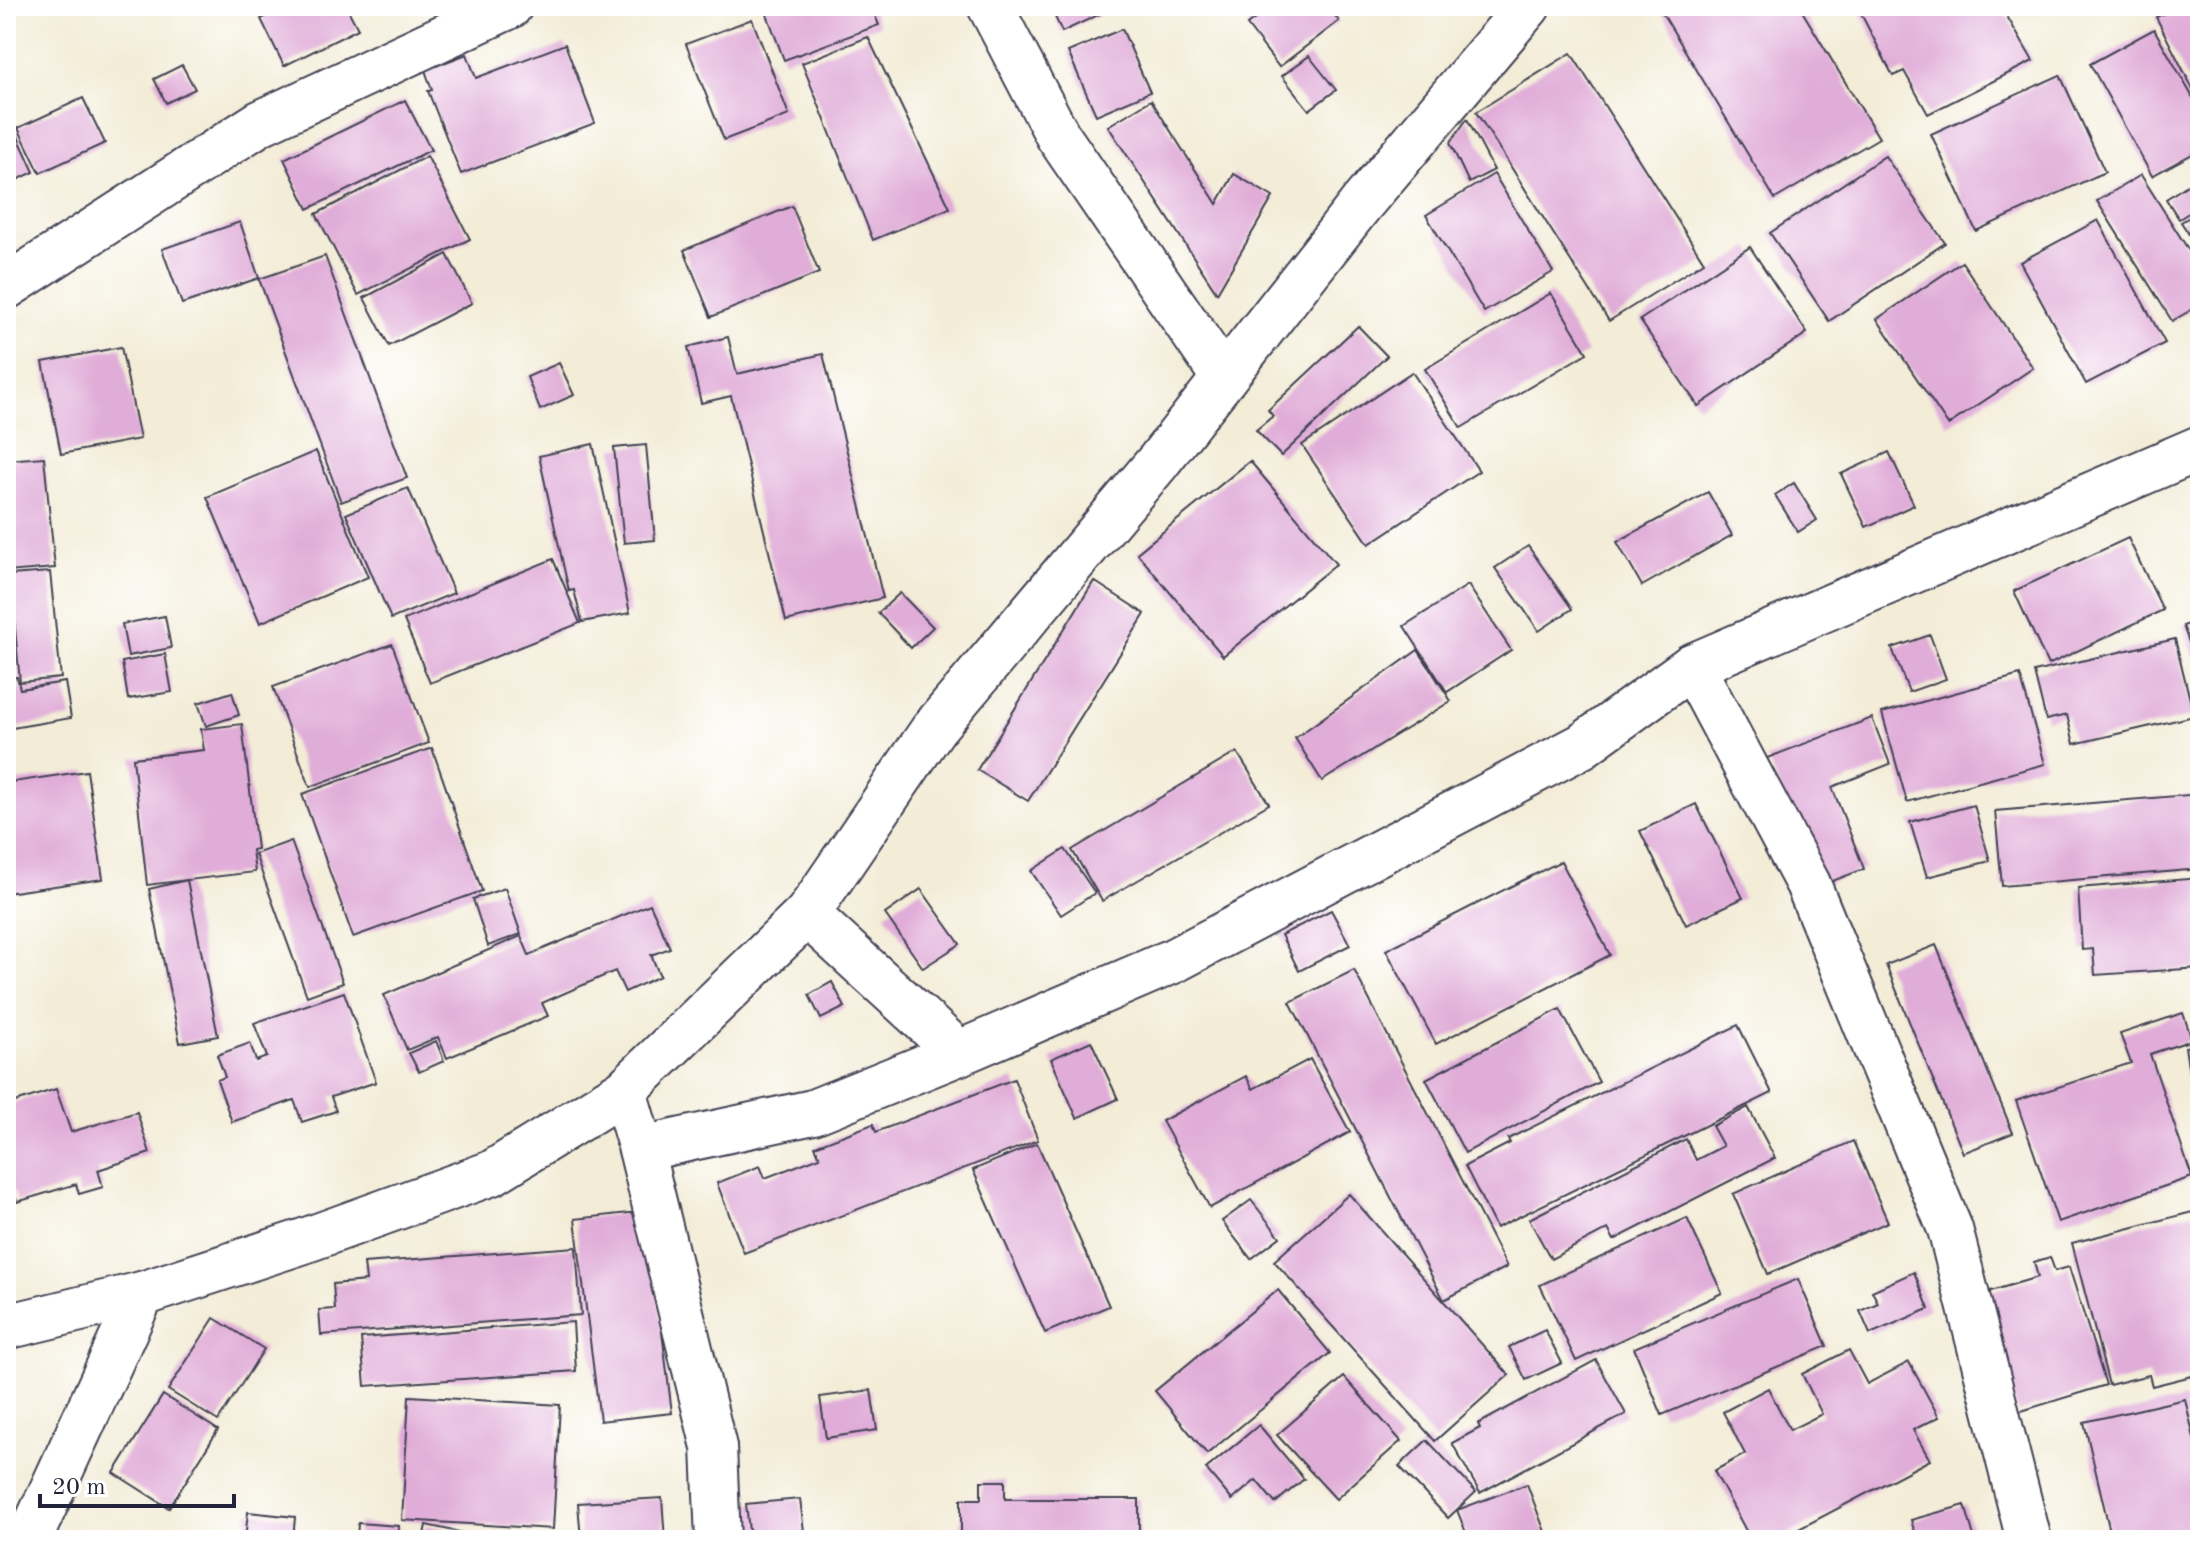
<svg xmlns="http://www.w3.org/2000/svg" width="2206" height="1546" font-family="'Old Standard TT',serif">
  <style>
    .building { fill: #e0acd8 }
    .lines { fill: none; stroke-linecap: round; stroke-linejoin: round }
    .street-casing { stroke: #414052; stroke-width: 48 }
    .street { stroke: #fff; stroke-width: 44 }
  </style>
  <rect width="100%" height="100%" fill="#fff"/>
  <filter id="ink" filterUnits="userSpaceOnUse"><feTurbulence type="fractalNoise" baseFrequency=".0125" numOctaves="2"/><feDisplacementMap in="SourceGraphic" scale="16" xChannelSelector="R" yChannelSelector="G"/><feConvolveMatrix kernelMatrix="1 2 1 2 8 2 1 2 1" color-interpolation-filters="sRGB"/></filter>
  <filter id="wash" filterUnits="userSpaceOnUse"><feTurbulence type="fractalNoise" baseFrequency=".006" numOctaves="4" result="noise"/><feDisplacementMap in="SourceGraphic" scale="32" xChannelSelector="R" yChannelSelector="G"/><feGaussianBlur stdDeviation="1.8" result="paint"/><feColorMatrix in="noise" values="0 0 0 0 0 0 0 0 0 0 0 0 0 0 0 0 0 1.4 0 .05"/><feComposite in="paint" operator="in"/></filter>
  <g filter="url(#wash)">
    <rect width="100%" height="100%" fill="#f3ecd7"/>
    <g id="blocks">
      <g class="building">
        <path d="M288 6H346L358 29 284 66 261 19Z"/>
        <path d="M764 6H871L879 25 784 60Z"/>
        <path d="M1050 6H1117L1062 32Z"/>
        <path d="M1272 6H1327L1339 21 1279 67 1247 25Z"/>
        <path d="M1658 6H1799L1879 138 1775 199Z"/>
        <path d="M1857 6H2001L2033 61 1928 114 1904 71 1893 76Z"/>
        <path d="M2181 6H2200V103L2156 17Z"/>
        <path d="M752 19 789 115 724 140 686 44Z"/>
        <path d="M1122 29 1150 92 1096 115 1068 52Z"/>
        <path d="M2154 29 2200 110V150L2152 176 2090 64Z"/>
        <path d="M868 37 950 208 873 240 802 63Z"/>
        <path d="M565 44 595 123 461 174 428 91 432 90 425 70 467 54 476 78Z"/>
        <path d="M1571 53 1704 262 1609 321 1476 112Z"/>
        <path d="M1309 56 1336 90 1309 110 1282 76Z"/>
        <path d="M182 65 195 89 166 103 154 79Z"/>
        <path d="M2060 75 2105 172 1976 231 1931 134Z"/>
        <path d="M83 98 105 143 40 173 18 128Z"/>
        <path d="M405 100 431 150 308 209 284 159Z"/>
        <path d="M1151 100 1217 204 1234 174 1273 197 1217 293 1108 126Z"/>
        <path d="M10 119 34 172 6 185V121Z"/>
        <path d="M1467 119 1494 170 1469 183 1450 143Z"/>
        <path d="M427 156 470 239 358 295 316 214Z"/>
        <path d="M1885 156 1945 243 1829 321 1770 233Z"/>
        <path d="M1494 174 1553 272 1484 312 1426 215Z"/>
        <path d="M2141 175 2200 268V305L2172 321 2097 201Z"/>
        <path d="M2195 180 2200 187V206L2179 219 2166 199Z"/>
        <path d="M792 206 819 273 711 317 684 250Z"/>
        <path d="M2200 211V251L2181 222Z"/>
        <path d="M2098 220 2165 343 2086 384 2020 262Z"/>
        <path d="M240 222 259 278 182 304 162 249Z"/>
        <path d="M1750 247 1807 333 1698 406 1640 320Z"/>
        <path d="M447 254 472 303 389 346 364 298Z"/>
        <path d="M325 256 407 478 341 502 259 279Z"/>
        <path d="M1962 262 2033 368 1948 425 1877 319Z"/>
        <path d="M1551 293 1587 353 1461 428 1425 369Z"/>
        <path d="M1358 326 1387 356 1281 456 1256 430 1273 416 1268 410Z"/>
        <path d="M728 337 737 374 823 354 883 598 786 621 731 396 701 403 688 347Z"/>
        <path d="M121 347 140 439 61 454 43 362Z"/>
        <path d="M559 363 574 395 540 410 527 377Z"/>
        <path d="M1412 372 1479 471 1369 544 1302 445Z"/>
        <path d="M593 444 630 613 582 622 574 590 569 591 539 456Z"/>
        <path d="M646 445 655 540 624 543 614 448Z"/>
        <path d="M316 451 368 577 260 623 207 497Z"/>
        <path d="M1889 452 1914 505 1866 527 1841 474Z"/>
        <path d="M44 457 55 568 6 572V460Z"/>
        <path d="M1250 461 1336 564 1223 656 1137 553Z"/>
        <path d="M1794 483 1817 520 1798 532 1775 495Z"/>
        <path d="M408 488 454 593 391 619 346 514Z"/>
        <path d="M1708 492 1732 535 1642 586 1617 542Z"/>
        <path d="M2128 538 2163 610 2048 665 2014 591Z"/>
        <path d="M1528 546 1572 609 1539 631 1495 568Z"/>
        <path d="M553 559 580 623 430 683 404 620Z"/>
        <path d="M50 572 61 678 20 682 10 575Z"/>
        <path d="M1094 581 1145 614 1028 801 977 770Z"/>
        <path d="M1468 585 1511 650 1447 692 1404 626Z"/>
        <path d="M900 593 933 627 911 648 878 613Z"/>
        <path d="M165 616 171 648 128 656 122 624Z"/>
        <path d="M2200 619V672L2183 626Z"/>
        <path d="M1930 635 1946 679 1909 692 1892 648Z"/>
        <path d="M2175 639 2194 716 2074 744 2067 715 2046 720 2034 672Z"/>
        <path d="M392 644 429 743 310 787 273 687Z"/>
        <path d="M1418 650 1451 701 1322 781 1295 738Z"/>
        <path d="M165 654 172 692 128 699 122 662Z"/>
        <path d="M2020 675 2045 764 1907 802 1882 713Z"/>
        <path d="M17 677 20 689 65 682 71 718 6 729V679Z"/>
        <path d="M232 692 239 715 206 726 198 703Z"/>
        <path d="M1872 718 1890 764 1832 787 1864 869 1817 887 1767 758Z"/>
        <path d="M242 724 257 849 252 850 255 872 147 885 133 758 204 750 201 729Z"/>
        <path d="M432 748 482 891 353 937 302 794Z"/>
        <path d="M1237 752 1269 804 1102 901 1072 850Z"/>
        <path d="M87 771 103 879 6 893V783Z"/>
        <path d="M2200 794V869L2002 886 1995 811Z"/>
        <path d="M1696 804 1743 898 1686 925 1640 831Z"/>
        <path d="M1974 805 1990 861 1927 877 1910 822Z"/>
        <path d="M291 841 343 983 307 996 255 854Z"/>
        <path d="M1065 849 1095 893 1061 915 1031 871Z"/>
        <path d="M1561 861 1610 955 1436 1044 1386 950Z"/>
        <path d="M2200 878V968L2095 975 2093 949 2082 950 2078 888Z"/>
        <path d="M187 880 218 1036 180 1043 149 889Z"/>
        <path d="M505 888 521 934 488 946 473 899Z"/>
        <path d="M921 889 960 944 923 968 885 914Z"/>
        <path d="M650 904 670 948 651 955 660 976 625 992 615 971 542 1003 548 1016 447 1058 438 1037 407 1050 384 995 521 936 529 955Z"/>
        <path d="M1331 910 1350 945 1299 971 1281 935Z"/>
        <path d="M1936 945 2013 1133 1963 1153 1886 965Z"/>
        <path d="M1354 970 1507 1267 1444 1300 1290 1002Z"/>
        <path d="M832 982 845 1007 821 1019 809 995Z"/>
        <path d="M344 992 376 1082 331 1097 336 1111 302 1122 294 1100 232 1122 217 1080 225 1077 217 1055 250 1043 256 1061 267 1057 254 1023Z"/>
        <path d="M1560 1009 1599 1082 1465 1153 1426 1079Z"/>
        <path d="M2183 1013 2192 1040 2150 1054 2192 1177 2058 1222 2016 1101 2131 1063 2120 1034Z"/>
        <path d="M1738 1025 1772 1093 1496 1228 1465 1166 1510 1143 1508 1139Z"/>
        <path d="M436 1041 444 1061 419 1072 409 1053Z"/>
        <path d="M1091 1041 1118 1099 1077 1118 1051 1059Z"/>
        <path d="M2200 1044V1132H2198L2185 1047Z"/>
        <path d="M1310 1059 1350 1132 1210 1208 1162 1121 1246 1076 1253 1089Z"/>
        <path d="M1014 1079 1038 1140 744 1253 717 1183 760 1166 765 1178 820 1157 815 1146 873 1124 876 1132Z"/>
        <path d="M56 1089 71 1132 137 1112 150 1153 98 1170 103 1187 79 1194 76 1184 17 1202 6 1167V1105Z"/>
        <path d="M1748 1107 1775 1158 1614 1240 1608 1229 1551 1259 1529 1219 1686 1139 1696 1160 1723 1146 1712 1126Z"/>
        <path d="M1853 1141 1888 1222 1768 1274 1733 1194Z"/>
        <path d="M1037 1143 1109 1306 1045 1333 973 1170Z"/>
        <path d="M1349 1194 1509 1375 1435 1441 1274 1261Z"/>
        <path d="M1251 1200 1280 1237 1251 1259 1222 1221Z"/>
        <path d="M2200 1210V1374L2152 1386 2149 1375 2109 1385 2072 1243Z"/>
        <path d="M647 1211 672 1413 600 1421 575 1219Z"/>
        <path d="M1687 1218 1722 1293 1576 1361 1540 1285Z"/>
        <path d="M576 1247 581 1315 321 1335 319 1310 335 1309 333 1284 366 1281 364 1263Z"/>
        <path d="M2050 1257 2055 1271 2069 1267 2106 1385 2018 1412 1981 1294 2038 1277 2034 1262Z"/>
        <path d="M1914 1272 1929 1309 1870 1334 1860 1311 1878 1303 1872 1291Z"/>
        <path d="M1798 1279 1827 1346 1662 1415 1634 1348Z"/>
        <path d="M1278 1290 1330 1353 1207 1454 1155 1391Z"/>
        <path d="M214 1318 264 1349 218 1421 168 1390Z"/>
        <path d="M573 1322 576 1371 365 1386 361 1338Z"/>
        <path d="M1545 1330 1562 1363 1526 1380 1509 1347Z"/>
        <path d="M1849 1350 1867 1384 1909 1362 1939 1417 1913 1430 1930 1460 1778 1540H1751L1714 1471 1745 1454 1723 1412 1768 1388 1790 1430 1822 1414 1802 1374Z"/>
        <path d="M1596 1360 1626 1414 1480 1493 1452 1443 1480 1428 1478 1424Z"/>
        <path d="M1344 1377 1401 1441 1336 1499 1277 1435Z"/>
        <path d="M871 1390 877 1430 826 1438 820 1397Z"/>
        <path d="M163 1395 218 1430 169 1508 114 1473Z"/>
        <path d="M409 1396 560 1405 553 1529 402 1520Z"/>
        <path d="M2185 1399 2200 1464V1540H2112L2084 1422Z"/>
        <path d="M1259 1425 1304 1479 1275 1503 1256 1480 1232 1500 1206 1469Z"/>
        <path d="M1427 1440 1476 1492 1448 1518 1399 1466Z"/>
        <path d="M981 1481H1005V1499H1139V1540H961V1499H981Z"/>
        <path d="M1527 1484 1548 1540H1469L1457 1510Z"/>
        <path d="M662 1498 665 1540H581L578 1503Z"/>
        <path d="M800 1499 805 1539 750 1540 746 1504Z"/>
        <path d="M1965 1505 1975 1540H1917L1911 1520Z"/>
        <path d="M248 1512 295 1517 293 1540H245Z"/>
        <path d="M358 1523 399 1526 398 1540H357Z"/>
        <path d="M426 1525 492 1539V1540H423Z"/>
      </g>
    </g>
  </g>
  <g filter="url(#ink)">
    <use href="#blocks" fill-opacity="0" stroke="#414052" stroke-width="2"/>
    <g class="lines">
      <defs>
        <g id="street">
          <path d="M990 6 1058 136 1224 378"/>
          <path d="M6 287 260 123 510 6"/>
          <path d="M1692 666 1808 884 1950 1229 2029 1540"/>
          <path d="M807 914 959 1053"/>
          <path d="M624 1091 641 1149 813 1112 959 1053 1173 961 1582 746 1692 666 2200 448"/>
          <path d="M641 1149 714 1447 718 1540"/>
          <path d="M6 1327 142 1294 301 1242 492 1173 624 1091 807 914 934 728 1158 462 1361 204 1528 6"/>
          <path d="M29 1540 142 1294"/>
        </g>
      </defs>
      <use href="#street" class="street-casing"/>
      <use href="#street" class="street"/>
    </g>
  </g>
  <rect width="2206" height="1546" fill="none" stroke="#fff" stroke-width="32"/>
  <path d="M40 1494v12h194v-12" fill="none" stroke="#22223b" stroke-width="4"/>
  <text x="52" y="1494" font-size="24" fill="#22223b" stroke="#ffffff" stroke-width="6" paint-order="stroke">20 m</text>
</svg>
